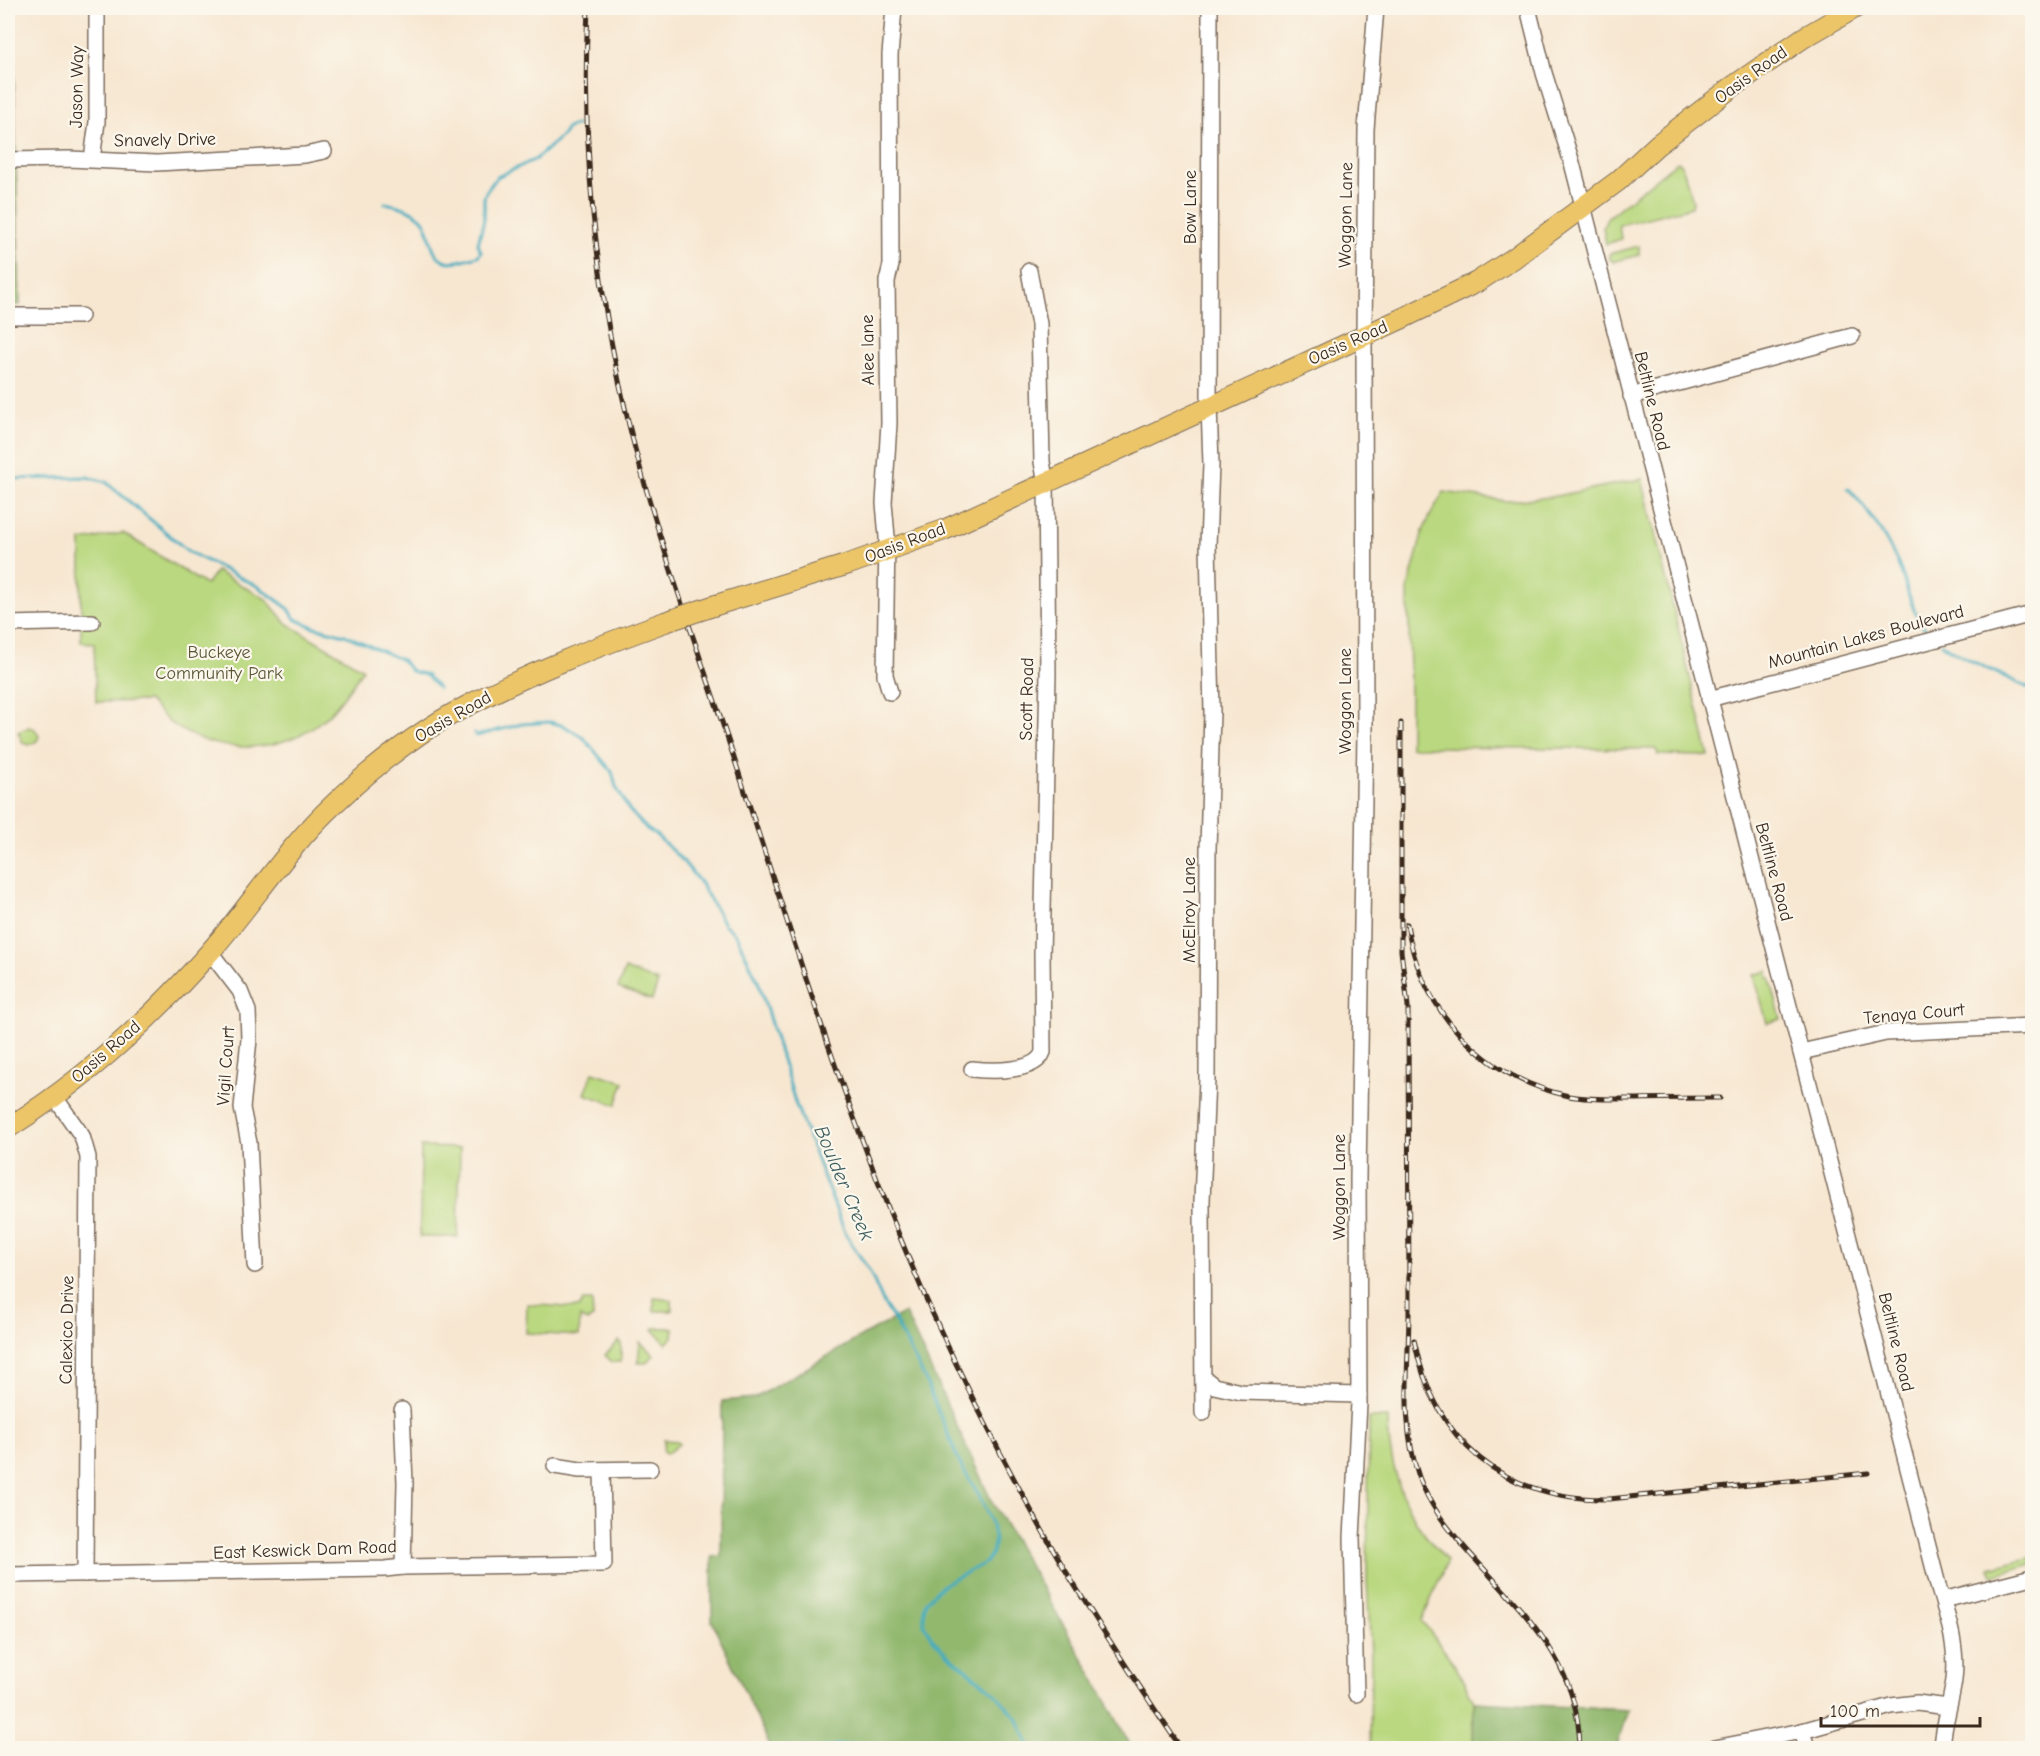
<svg xmlns="http://www.w3.org/2000/svg" width="2040" height="1756" font-family="'Comic Neue',sans-serif">
  <style>
    .green { fill: #b9d87f; stroke: #7a814e; stroke-width: 1.5 }
    .forest { fill: #92b86e; stroke: #667146; stroke-width: 1.5 }
    .lines { fill: none; stroke-linecap: round; stroke-linejoin: round }
    .stream { stroke: #41acc0; stroke-width: 3 }
    .minor-casing { stroke: #7d6c5d; stroke-width: 18 }
    .major-casing { stroke: #7d6c5d; stroke-width: 22 }
    .minor { stroke: #fff; stroke-width: 15 }
    .major { stroke: #ecc569; stroke-width: 20 }
    .rail-casing { stroke: #3b2a1e; stroke-width: 5 }
    .rail { stroke: #fbf7ec; stroke-width: 3; stroke-dasharray: 9; stroke-linecap: butt }
    .major-bridge-casing { stroke: #7d6c5d; stroke-width: 22; stroke-linecap: butt }
    .major-bridge { stroke: #ecc569; stroke-width: 20 }
    .labels { text-anchor: middle; dominant-baseline: central; stroke-width: 4.5; stroke-linejoin: round; paint-order: stroke }
    .street-label { font-size: 18px; fill: #3b2a1e; stroke: #fbf7ec }
    .park-label { font-size: 18px; fill: #5a5636; stroke: #fbf7ec }
    .water-label { font-size: 20px; font-style: italic; fill: #3d5e5f; stroke: #fbf7ec }
  </style>
  <rect width="100%" height="100%" fill="#fbf7ec"/>
  <filter id="ink" filterUnits="userSpaceOnUse"><feTurbulence type="fractalNoise" baseFrequency=".0167" numOctaves="2"/><feDisplacementMap in="SourceGraphic" scale="12" xChannelSelector="R" yChannelSelector="G"/><feConvolveMatrix kernelMatrix="1 2 1 2 8 2 1 2 1" color-interpolation-filters="sRGB"/></filter>
  <filter id="wash" filterUnits="userSpaceOnUse"><feTurbulence type="fractalNoise" baseFrequency=".008" numOctaves="4" result="noise"/><feDisplacementMap in="SourceGraphic" scale="24" xChannelSelector="R" yChannelSelector="G"/><feGaussianBlur stdDeviation="1.35" result="paint"/><feColorMatrix in="noise" values="0 0 0 0 0 0 0 0 0 0 0 0 0 0 0 0 0 1.4 0 .05"/><feComposite in="paint" operator="in"/></filter>
  <g filter="url(#wash)">
    <rect width="100%" height="100%" fill="#f7e7d1"/>
    <g class="green">
      <path d="M1678 161 1682 165 1693 202 1692 207 1619 225 1621 239 1606 244 1603 227 1608 217Z"/>
      <path d="M1639 246V255L1613 262 1612 260H1610L1609 254Z"/>
      <path d="M1642 479 1709 756 1658 755 1656 749 1410 747V673L1408 588 1423 531 1434 508 1444 492 1507 501 1551 497Z"/>
      <path d="M123 533 206 585 216 571 266 599 286 623 363 669C351 686 341 703 326 717 283 755 217 757 171 723 163 717 156 708 148 701L96 702 94 643 81 642V541Z"/>
      <path d="M29 727 35 729 39 736 37 741 29 745 23 743 18 732Z"/>
      <path d="M625 969 658 982 652 1000 618 988Z"/>
      <path d="M1768 971V977L1770 978 1781 1019 1767 1023 1754 975Z"/>
      <path d="M593 1072 624 1082 616 1105 585 1094Z"/>
      <path d="M421 1147 460 1148 458 1237H420Z"/>
      <path d="M654 1298 672 1300V1311H654Z"/>
      <path d="M583 1301H592L593 1318 587 1321 580 1317 579 1336 526 1333 527 1304 579 1308Z"/>
      <path d="M654 1328H674L673 1337 666 1344 653 1329Z"/>
      <path d="M619 1341 621 1343V1362H612L605 1355Z"/>
      <path d="M640 1342 654 1355 646 1363H638Z"/>
      <path d="M1369 1418H1388C1388 1454 1398 1494 1418 1525 1426 1538 1437 1549 1447 1561L1422 1621 1455 1665 1474 1702 1473 1748H1370L1371 1654 1367 1581Z"/>
      <path d="M664 1440 677 1441 679 1444 666 1454 663 1452Z"/>
      <path d="M2032 1557V1564L1993 1575 1991 1573 1990 1568Z"/>
    </g>
    <g class="forest">
      <path d="M8 8H12L20 305H8Z"/>
      <path d="M905 1313 991 1500 1092 1674 1132 1748H771L712 1621V1557L721 1556 722 1401 755 1398 871 1331Z"/>
      <path d="M1474 1702 1629 1710 1616 1748H1473Z"/>
    </g>
    <g class="lines">
      <g class="stream">
        <path d="M385 203C397 205 411 209 420 217 434 228 426 254 446 261 455 264 468 258 478 256L481 252 478 244 484 219V198L486 192 497 177 536 159 563 135 567 128 576 125"/>
        <path d="M8 479 87 477 106 482 189 552 259 587 289 609 295 619 314 627 345 635 402 660 411 671 426 675 438 688"/>
        <path d="M1848 488C1868 510 1885 535 1897 561 1908 586 1911 618 1932 636"/>
        <path d="M1942 644C1969 663 2003 674 2032 690"/>
        <path d="M474 733 476 736 522 724 550 722 564 726 583 737 612 772 616 787 629 810 647 829 656 835 683 861 701 884 724 924 736 935 758 981 796 1105 846 1235 870 1272 884 1304 895 1321 924 1377 961 1466 978 1493 991 1522 995 1540 992 1553 985 1563 946 1583 932 1595 926 1602 924 1609V1625L932 1638 946 1653 995 1693 1017 1718 1031 1748"/>
        <path d="M821 1748C842 1744 858 1742 879 1748"/>
      </g>
    </g>
  </g>
  <g filter="url(#ink)">
    <g class="lines">
      <defs>
        <g id="minor">
          <path d="M1528 8 1544 73 1572 163 1939 1589C1948 1618 1958 1648 1954 1680 1951 1703 1943 1725 1942 1748"/>
          <path d="M92 159 97 122V16"/>
          <path d="M8 160 69 159 157 163 305 155 324 151"/>
          <path d="M8 316H81"/>
          <path d="M1631 396 1852 336"/>
          <path d="M8 624 92 622"/>
          <path d="M890 692 885 675 887 537 884 503 889 423 887 281 891 265 890 55 894 8"/>
          <path d="M1709 699 2032 614"/>
          <path d="M210 952 240 991 248 1011 249 1039 242 1108 249 1143 255 1265"/>
          <path d="M1801 1052 1886 1033 2032 1026"/>
          <path d="M972 1069C990 1071 1036 1073 1043 1052L1042 956 1048 673 1046 483 1042 462 1039 324 1029 271"/>
          <path d="M54 1096 82 1136 88 1157 85 1574"/>
          <path d="M1203 1377 1214 1386 1241 1392 1359 1395"/>
          <path d="M402 1410 405 1483 403 1567"/>
          <path d="M1203 1413 1202 1201 1207 1079 1208 849 1212 712 1208 545 1211 464 1209 406 1210 8"/>
          <path d="M555 1466 580 1470 650 1469"/>
          <path d="M8 1575 385 1569 403 1567 604 1564 602 1470"/>
          <path d="M1943 1600 2032 1577"/>
          <path d="M1356 1694 1352 1538 1359 1403 1358 1178 1365 734 1364 335 1366 129 1376 8"/>
          <path d="M1802 1731 1807 1748"/>
          <path d="M1715 1748 1802 1731 1891 1706 1917 1703 1948 1707"/>
        </g>
        <g id="major">
          <path d="M716 605 849 564 944 530 1403 318 1477 282 1514 258 1618 181 1657 145 1732 87 1803 38 1855 8"/>
          <path d="M8 1128C83 1081 151 1019 209 953 252 904 286 849 334 804 373 767 417 732 465 707 529 673 596 647 665 622"/>
        </g>
      </defs>
      <use href="#minor" class="minor-casing"/>
      <use href="#major" class="major-casing"/>
      <use href="#minor" class="minor"/>
      <use href="#major" class="major"/>
      <defs>
        <g id="rail">
          <path d="M588 8C581 148 596 289 629 425 657 539 699 652 736 764 796 948 852 1133 931 1310 971 1398 1015 1485 1064 1568 1101 1629 1141 1689 1181 1748"/>
          <path d="M1401 723V951L1408 1006C1408 1107 1409 1209 1409 1310 1409 1365 1400 1425 1419 1477 1429 1505 1447 1527 1466 1549 1522 1613 1578 1657 1580 1748"/>
          <path d="M1407 924C1420 1010 1483 1078 1569 1096 1591 1100 1615 1099 1637 1099 1665 1098 1692 1098 1720 1098"/>
          <path d="M1414 1340C1435 1443 1504 1500 1609 1499L1868 1473"/>
        </g>
      </defs>
      <use href="#rail" class="rail-casing"/>
      <use href="#rail" class="rail"/>
      <defs>
        <path id="major-bridge" d="M665 622 716 605"/>
      </defs>
      <use href="#major-bridge" class="major-bridge-casing"/>
      <use href="#major-bridge" class="major-bridge"/>
    </g>
  </g>
  <g class="labels">
    <g class="street-label">
      <text transform="translate(1751 75) rotate(-36)">Oasis Road</text>
      <text transform="translate(77 87) rotate(-89)">Jason Way</text>
      <text transform="translate(165 140) rotate(-1)">Snavely Drive</text>
      <text transform="translate(1190 207) rotate(-90)">Bow Lane</text>
      <text transform="translate(1346 215) rotate(-89)">Woggon Lane</text>
      <text transform="translate(1348 343) rotate(-24)">Oasis Road</text>
      <text transform="translate(868 350) rotate(-91)">Alee lane</text>
      <text transform="translate(1652 401) rotate(76)">Beltline Road</text>
      <text transform="translate(905 543) rotate(-21)">Oasis Road</text>
      <text transform="translate(1866 637) rotate(-15)">Mountain Lakes Boulevard</text>
      <text transform="translate(1027 699) rotate(-89)">Scott Road</text>
      <text transform="translate(1345 701) rotate(-90)">Woggon Lane</text>
      <text transform="translate(453 717) rotate(-30)">Oasis Road</text>
      <text transform="translate(1774 872) rotate(75)">Beltline Road</text>
      <text transform="translate(1189 910) rotate(-90)">McElroy Lane</text>
      <text transform="translate(1914 1014) rotate(-5)">Tenaya Court</text>
      <text transform="translate(106 1052) rotate(-41)">Oasis Road</text>
      <text transform="translate(226 1066) rotate(-86)">Vigil Court</text>
      <text transform="translate(1339 1187) rotate(-90)">Woggon Lane</text>
      <text transform="translate(67 1330) rotate(-89)">Calexico Drive</text>
      <text transform="translate(1896 1342) rotate(76)">Beltline Road</text>
      <text transform="translate(305 1550) rotate(-2)">East Keswick Dam Road</text>
    </g>
    <g class="park-label">
      <text x="219" y="652">Buckeye<tspan x="219" dy="21">Community Park</tspan></text>
    </g>
    <g class="water-label">
      <text transform="translate(844 1183) rotate(67)">Boulder Creek</text>
    </g>
  </g>
  <rect width="2040" height="1756" fill="none" stroke="#fbf7ec" stroke-width="30"/>
  <path d="M1821 1717v9h159v-9" fill="none" stroke="#3b2a1e" stroke-width="3"/>
  <text x="1830" y="1717" font-size="18" fill="#3b2a1e" stroke="#fbf7ec" stroke-width="4.5" paint-order="stroke">100 m</text>
</svg>
